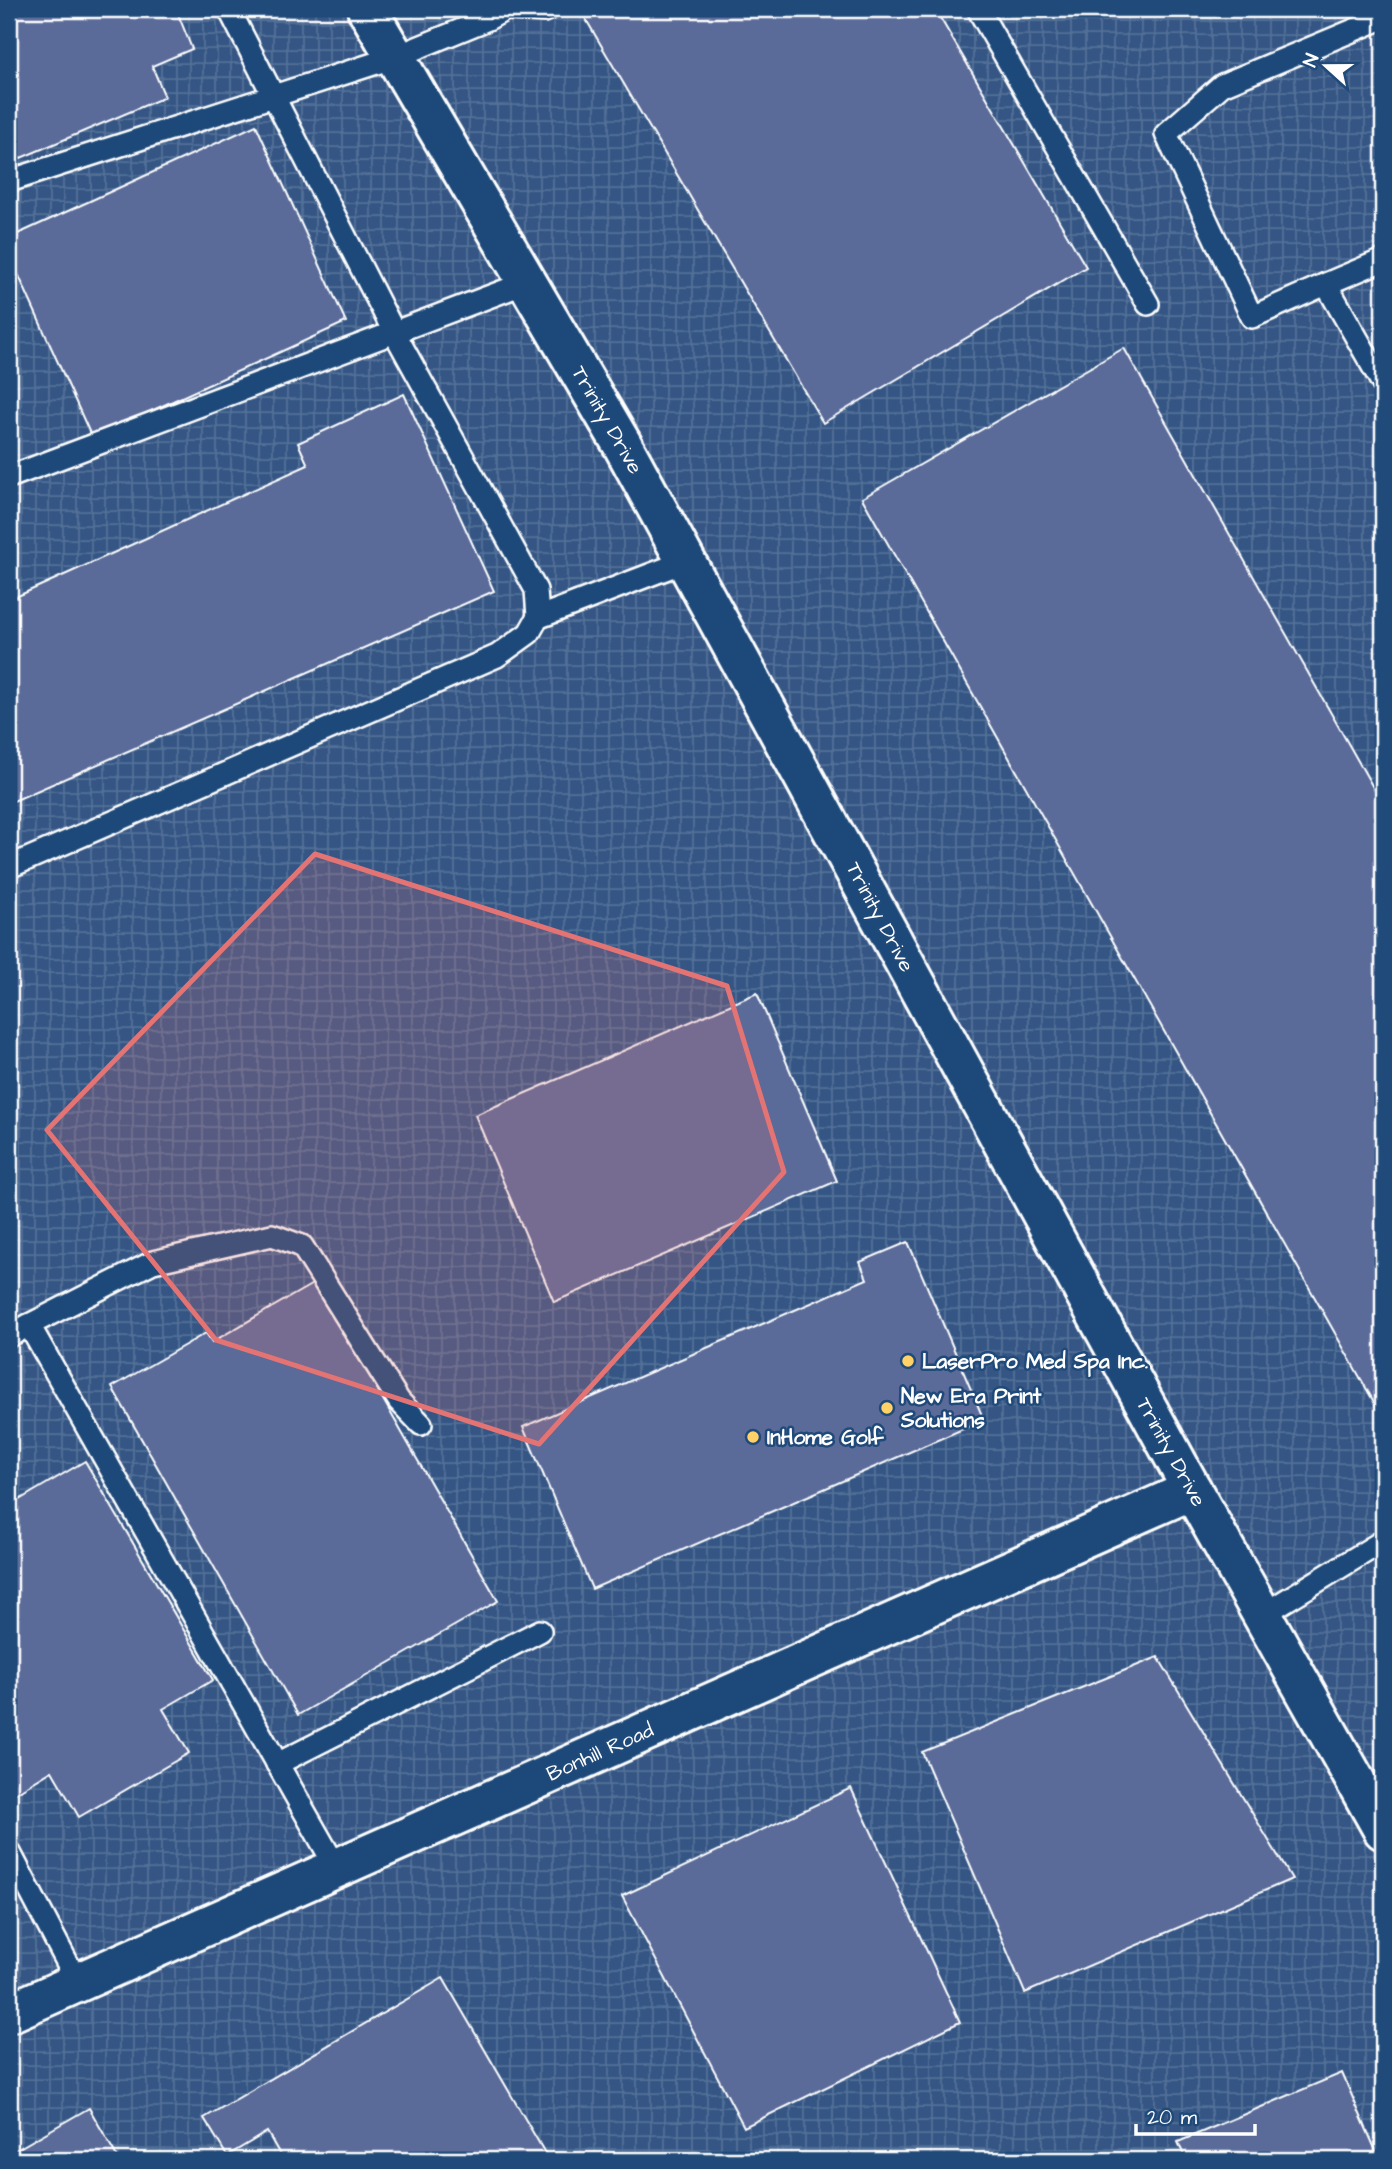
<svg xmlns="http://www.w3.org/2000/svg" width="1392" height="2169" font-family="'Architects Daughter',sans-serif">
  <style>
    .industrial { fill: url(#industrial-grid) }
    .building { fill: #5a6b99; stroke: #fff; stroke-width: 2 }
    .lines { fill: none; stroke-linecap: round; stroke-linejoin: round }
    .lane-casing { stroke: #fff; stroke-width: 26 }
    .street-casing { stroke: #fff; stroke-width: 44 }
    .lane { stroke: #1f4a7a; stroke-width: 21 }
    .street { stroke: #1f4a7a; stroke-width: 38 }
    .marked { fill: #e47373; fill-opacity: 0.2; stroke: #e47373; stroke-width: 5; stroke-linejoin: round }
    .poi-dot { fill: #ffd166; stroke: #1f4a7a; stroke-width: 2.5 }
    .labels { text-anchor: middle; dominant-baseline: central; stroke-width: 5; stroke-linejoin: round; paint-order: stroke }
    .street-label { font-size: 21px; fill: #fff; stroke: #1f4a7a }
    .poi-label { font-size: 21px; font-weight: bold; fill: #fff; stroke: #1f4a7a; text-anchor: start }
  </style>
  <defs>
    <pattern id="industrial-grid" width="8" height="8" patternUnits="userSpaceOnUse" patternTransform="scale(1.75)"><rect width="8" height="8" fill="#355785"/><path d="M0 4h8M4 0v8" fill="none" stroke="#537097"/></pattern>
  </defs>
  <rect width="100%" height="100%" fill="#1f4a7a"/>
  <filter id="ink" filterUnits="userSpaceOnUse"><feTurbulence type="fractalNoise" baseFrequency=".0143" numOctaves="2"/><feDisplacementMap in="SourceGraphic" scale="14" xChannelSelector="R" yChannelSelector="G"/><feConvolveMatrix kernelMatrix="1 2 1 2 8 2 1 2 1" color-interpolation-filters="sRGB"/></filter>
  <g filter="url(#ink)">
    <rect class="industrial" x="9" y="9" width="1374" height="2151"/>
    <g class="building">
      <path d="M9 9H176L192 49 152 66 165 97 9 163Z"/>
      <path d="M586 9H935L1086 267 823 423 581 11Z"/>
      <path d="M256 125 346 322 92 438 9 254V238Z"/>
      <path d="M1124 348 1383 805V1418L862 498Z"/>
      <path d="M404 394 494 591 9 803V600L308 465 298 443Z"/>
      <path d="M757 993 837 1181 554 1302 475 1115Z"/>
      <path d="M908 1242 984 1420 592 1589 523 1427 867 1279 860 1262Z"/>
      <path d="M316 1282 498 1601 298 1715 112 1387 206 1333 212 1342Z"/>
      <path d="M85 1461 213 1680 163 1709 189 1753 79 1817 52 1771 9 1797V1506Z"/>
      <path d="M1158 1657 1292 1879 1025 1993 922 1752Z"/>
      <path d="M851 1788 960 2022 744 2127 622 1896Z"/>
      <path d="M443 1978 549 2160H283L267 2132 227 2156 204 2118Z"/>
      <path d="M1342 2073 1380 2160H1186L1178 2142Z"/>
      <path d="M89 2108 119 2160H9V2154Z"/>
    </g>
    <g class="lines">
      <defs>
        <g id="lane">
          <path d="M506 9 544 11 549 9"/>
          <path d="M978 9 1148 304"/>
          <path d="M9 181 395 57 488 19 506 9"/>
          <path d="M1383 260 1326 284 1383 384"/>
          <path d="M1326 284 1252 317 1166 134 1222 85 1383 18"/>
          <path d="M9 477 528 282"/>
          <path d="M537 618 686 561"/>
          <path d="M9 867 497 656 529 633 538 617 536 590 394 332 229 9"/>
          <path d="M9 1336 29 1325"/>
          <path d="M1262 1615 1383 1541"/>
          <path d="M277 1764 540 1631"/>
          <path d="M9 1851 78 1983"/>
          <path d="M337 1869 29 1325 153 1262 272 1235 302 1246 399 1401 421 1424"/>
        </g>
        <g id="street">
          <path d="M367 9 622 444 1192 1490 1383 1830"/>
          <path d="M9 2013 1192 1490"/>
        </g>
      </defs>
      <use href="#lane" class="lane-casing"/>
      <use href="#street" class="street-casing"/>
      <use href="#lane" class="lane"/>
      <use href="#street" class="street"/>
    </g>
  </g>
  <path class="marked" d="M315 854 727 986 784 1172 539 1444 216 1340 47 1130Z"/>
  <g class="poi-dot">
    <circle cx="908" cy="1361" r="7"/>
    <circle cx="887" cy="1408" r="7"/>
    <circle cx="753" cy="1437" r="7"/>
  </g>
  <g class="labels">
    <g class="street-label">
      <text transform="translate(607 420) rotate(60)">Trinity Drive</text>
      <text transform="translate(880 917) rotate(62)">Trinity Drive</text>
      <text transform="translate(1171 1452) rotate(61)">Trinity Drive</text>
      <text transform="translate(600 1752) rotate(-24)">Bonhill Road</text>
    </g>
    <g class="poi-label">
      <text x="922" y="1361">LaserPro Med Spa Inc.</text>
      <text x="901" y="1396">New Era Print<tspan x="901" dy="24">Solutions</tspan></text>
      <text x="767" y="1437">InHome Golf</text>
    </g>
  </g>
  <rect width="1392" height="2169" fill="none" stroke="#1f4a7a" stroke-width="35"/>
  <rect x="18" y="18" width="1357" height="2134" fill="none" stroke="#fff" stroke-width="2.5" filter="url(#ink)"/>
  <g transform="translate(1326 66) rotate(291)" stroke="#1f4a7a" stroke-width="5" paint-order="stroke">
  <path d="M0-5L12 26L0 18L-12 26Z" fill="#ffffff"/>
  <text y="-10" font-size="19" font-weight="bold" text-anchor="middle" fill="#ffffff">N</text>
  </g>
  <path d="M1136 2124v10h119v-10" fill="none" stroke="#ffffff" stroke-width="3.5"/>
  <text x="1147" y="2124" font-size="21" fill="#ffffff" stroke="#1f4a7a" stroke-width="5" paint-order="stroke">20 m</text>
</svg>
